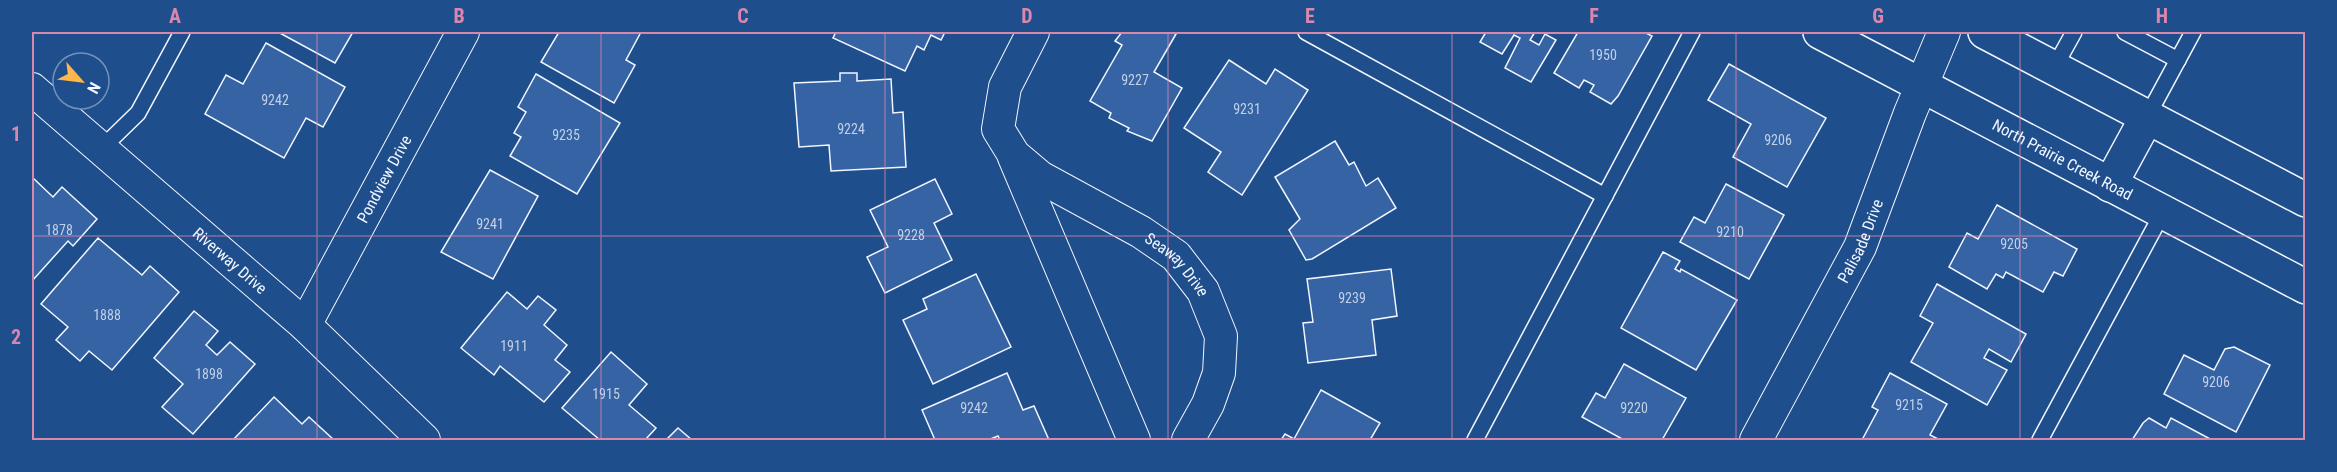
<svg xmlns="http://www.w3.org/2000/svg" width="2337" height="472" font-family="'Roboto Condensed',sans-serif">
  <style>
    .building { fill: #3563a3; stroke: #f2f6ff; stroke-width: 1.5 }
    .lines { fill: none; stroke-linecap: round; stroke-linejoin: round }
    .lane-casing { stroke: #f2f6ff; stroke-width: 18 }
    .street-casing { stroke: #f2f6ff; stroke-width: 34 }
    .secondary-casing { stroke: #f2f6ff; stroke-width: 36 }
    .lane { stroke: #1f4e8c; stroke-width: 15 }
    .street { stroke: #1f4e8c; stroke-width: 32 }
    .secondary { stroke: #1f4e8c; stroke-width: 33 }
    .grid { fill: none; stroke: #da87ad; stroke-width: 1.5; stroke-opacity: 0.55 }
    .labels { text-anchor: middle; dominant-baseline: central; stroke-width: 4.5; stroke-linejoin: round; paint-order: stroke }
    .number-label { font-size: 14px; fill: #c3d1e8 }
    .street-label { font-size: 16px; fill: #f2f6ff; stroke: #1f4e8c }
    .neatline { fill: none; stroke: #da87ad; stroke-width: 2 }
    .grid-label { font-size: 20px; text-anchor: middle; font-weight: bold; fill: #da87ad }
  </style>
  <rect width="100%" height="100%" fill="#1f4e8c"/>
  <g class="building">
    <path d="M278 32H353L335 63Z"/>
    <path d="M559 32H641L626 60 635 65 614 103 541 62Z"/>
    <path d="M836 32H945L941 40 931 35 924 50 917 46 905 71 833 38Z"/>
    <path d="M1122 32H1171L1176 34 1154 72 1182 88 1152 141 1127 131 1129 128 1109 118 1111 113 1090 101 1122 45 1115 41Z"/>
    <path d="M1486 32H1535L1530 40 1539 45 1545 34 1556 40 1531 82 1505 68 1520 38 1514 35 1502 54 1480 42Z"/>
    <path d="M1578 32H1644L1652 36 1618 96 1611 104 1590 92 1594 85 1584 80 1579 88 1554 73Z"/>
    <path d="M266 43 345 87 323 127 306 118 284 158 205 114 226 75 243 84Z"/>
    <path d="M1229 60 1266 84 1275 69 1308 90 1242 195 1208 172 1221 152 1184 128Z"/>
    <path d="M1729 64 1826 118 1787 187 1733 157 1751 124 1708 100Z"/>
    <path d="M840 73H857V81L891 79 893 113 903 112 906 167 831 171 829 145 799 147 794 83 840 81Z"/>
    <path d="M536 74 620 123 577 194 510 156 521 137 514 133 526 112 518 107Z"/>
    <path d="M1335 141 1349 165 1354 162 1366 186 1378 178 1396 208 1312 259 1306 260 1289 230 1300 219 1275 177Z"/>
    <path d="M490 170 538 196 493 279 441 252Z"/>
    <path d="M32 177 53 197 62 187 97 219 73 246 68 241 32 281Z"/>
    <path d="M935 179 952 214 934 223 952 260 885 293 867 257 888 247 870 210Z"/>
    <path d="M1726 184 1784 215 1749 279 1680 242 1694 217 1705 223Z"/>
    <path d="M1997 205 2077 249 2063 276 2054 272 2043 292 2006 272 2003 278 1996 274 1987 289 1949 267 1967 233 1978 239Z"/>
    <path d="M98 238 142 275 150 266 179 292 112 370 89 351 80 361 56 340 68 327 41 304Z"/>
    <path d="M1663 252 1680 261 1675 269 1680 272 1681 269 1737 300 1696 370 1621 328Z"/>
    <path d="M1391 269 1397 316 1372 320 1376 355 1308 363 1303 323 1313 322 1307 279Z"/>
    <path d="M976 274 1011 347 933 384 903 320 927 309 923 299Z"/>
    <path d="M1937 284 2026 334 2011 362 1989 349 1984 358 2007 370 1987 405 1911 362 1933 323 1920 316Z"/>
    <path d="M507 292 527 309 538 296 556 310 544 325 567 345 555 360 570 372 544 402 500 366 494 375 461 348Z"/>
    <path d="M194 311 218 331 206 345 217 355 230 342 255 364 193 434 162 407 183 384 154 358Z"/>
    <path d="M2234 347 2270 365 2236 432 2164 394 2184 355 2214 370 2225 349Z"/>
    <path d="M611 352 647 384 629 405 656 428 645 440H600L562 408Z"/>
    <path d="M1624 364 1686 398 1662 440H1624L1582 417 1596 393 1605 398Z"/>
    <path d="M1007 373 1023 410 1034 406 1049 440H1000L998 436 988 440H935L922 410Z"/>
    <path d="M1890 373 1947 404 1930 435 1940 440H1862L1878 410 1872 407Z"/>
    <path d="M1321 390 1380 423 1370 440H1281L1285 434 1294 439Z"/>
    <path d="M274 397 302 424 309 417 334 440H233Z"/>
    <path d="M2149 418 2166 428 2171 418 2212 440H2132L2143 423Z"/>
    <path d="M678 428 692 440H666Z"/>
  </g>
  <g class="lines">
    <defs>
      <g id="lane">
        <path d="M1306 32 1605 196"/>
        <path d="M2125 32 2178 60"/>
        <path d="M2054 68 2074 32"/>
        <path d="M2147 117 2193 32"/>
        <path d="M101 149 138 113 182 32"/>
        <path d="M1475 440 1692 32"/>
        <path d="M2040 440 2163 212"/>
      </g>
      <g id="street">
        <path id="s1" d="M1033 32 1005 87 998 129 1014 155 1040 177 1141 232 1176 256 1203 291 1221 336 1219 373 1208 404 1188 440"/>
        <path id="s2" d="M32 89 305 325 424 440"/>
        <path d="M1014 157 1134 440"/>
        <path id="s3" d="M305 325 463 32"/>
        <path id="s4" d="M1756 440 1860 247 1910 113 1944 32"/>
      </g>
      <g id="secondary">
        <path id="s5" d="M1820 32 2306 287"/>
        <path d="M1985 32 2306 200"/>
        <path d="M2110 185 2147 117"/>
      </g>
    </defs>
    <use href="#lane" class="lane-casing"/>
    <use href="#street" class="street-casing"/>
    <use href="#secondary" class="secondary-casing"/>
    <use href="#lane" class="lane"/>
    <use href="#street" class="street"/>
    <use href="#secondary" class="secondary"/>
  </g>
  <path class="grid" d="M317 32V440M601 32V440M885 32V440M1168 32V440M1452 32V440M1736 32V440M2020 32V440M32 236H2306"/>
  <g class="labels">
    <g class="number-label">
      <text x="1603" y="55">1950</text>
      <text x="1135" y="80">9227</text>
      <text x="275" y="100">9242</text>
      <text x="1247" y="109">9231</text>
      <text x="851" y="129">9224</text>
      <text x="566" y="135">9235</text>
      <text x="1778" y="140">9206</text>
      <text x="490" y="224">9241</text>
      <text x="59" y="230">1878</text>
      <text x="1730" y="232">9210</text>
      <text x="911" y="235">9228</text>
      <text x="2014" y="244">9205</text>
      <text x="1352" y="298">9239</text>
      <text x="107" y="315">1888</text>
      <text x="514" y="346">1911</text>
      <text x="209" y="374">1898</text>
      <text x="2216" y="382">9206</text>
      <text x="606" y="394">1915</text>
      <text x="1909" y="405">9215</text>
      <text x="974" y="408">9242</text>
      <text x="1634" y="408">9220</text>
    </g>
    <g class="street-label">
      <text stroke="none"><textPath href="#s5" startOffset="274">North Prairie Creek Road</textPath></text>
      <text stroke="none"><textPath href="#s3" startOffset="166">Pondview Drive</textPath></text>
      <text stroke="none"><textPath href="#s4" startOffset="225">Palisade Drive</textPath></text>
      <text stroke="none"><textPath href="#s2" startOffset="262">Riverway Drive</textPath></text>
      <text stroke="none"><textPath href="#s1" startOffset="333">Seaway Drive</textPath></text>
    </g>
  </g>
  <rect width="2337" height="472" fill="none" stroke="#1f4e8c" stroke-width="66"/>
  <g transform="translate(81 81) rotate(118)"><circle r="28" fill="#1f4e8c" stroke="#7391ba" stroke-width="1.5"/>
  <path d="M0-4.5L10 22L0 15L-10 22Z" fill="#ffb74d"/>
  <text y="-9" font-size="16" font-weight="bold" text-anchor="middle" fill="#f2f6ff">N</text>
  </g>
  <rect x="33" y="33" width="2271" height="406" class="neatline"/>
  <g class="grid-label">
    <text x="175" y="23">A</text>
    <text x="459" y="23">B</text>
    <text x="743" y="23">C</text>
    <text x="1027" y="23">D</text>
    <text x="1310" y="23">E</text>
    <text x="1594" y="23">F</text>
    <text x="1878" y="23">G</text>
    <text x="2162" y="23">H</text>
    <text x="16" y="141">1</text>
    <text x="16" y="344">2</text>
  </g>
</svg>
